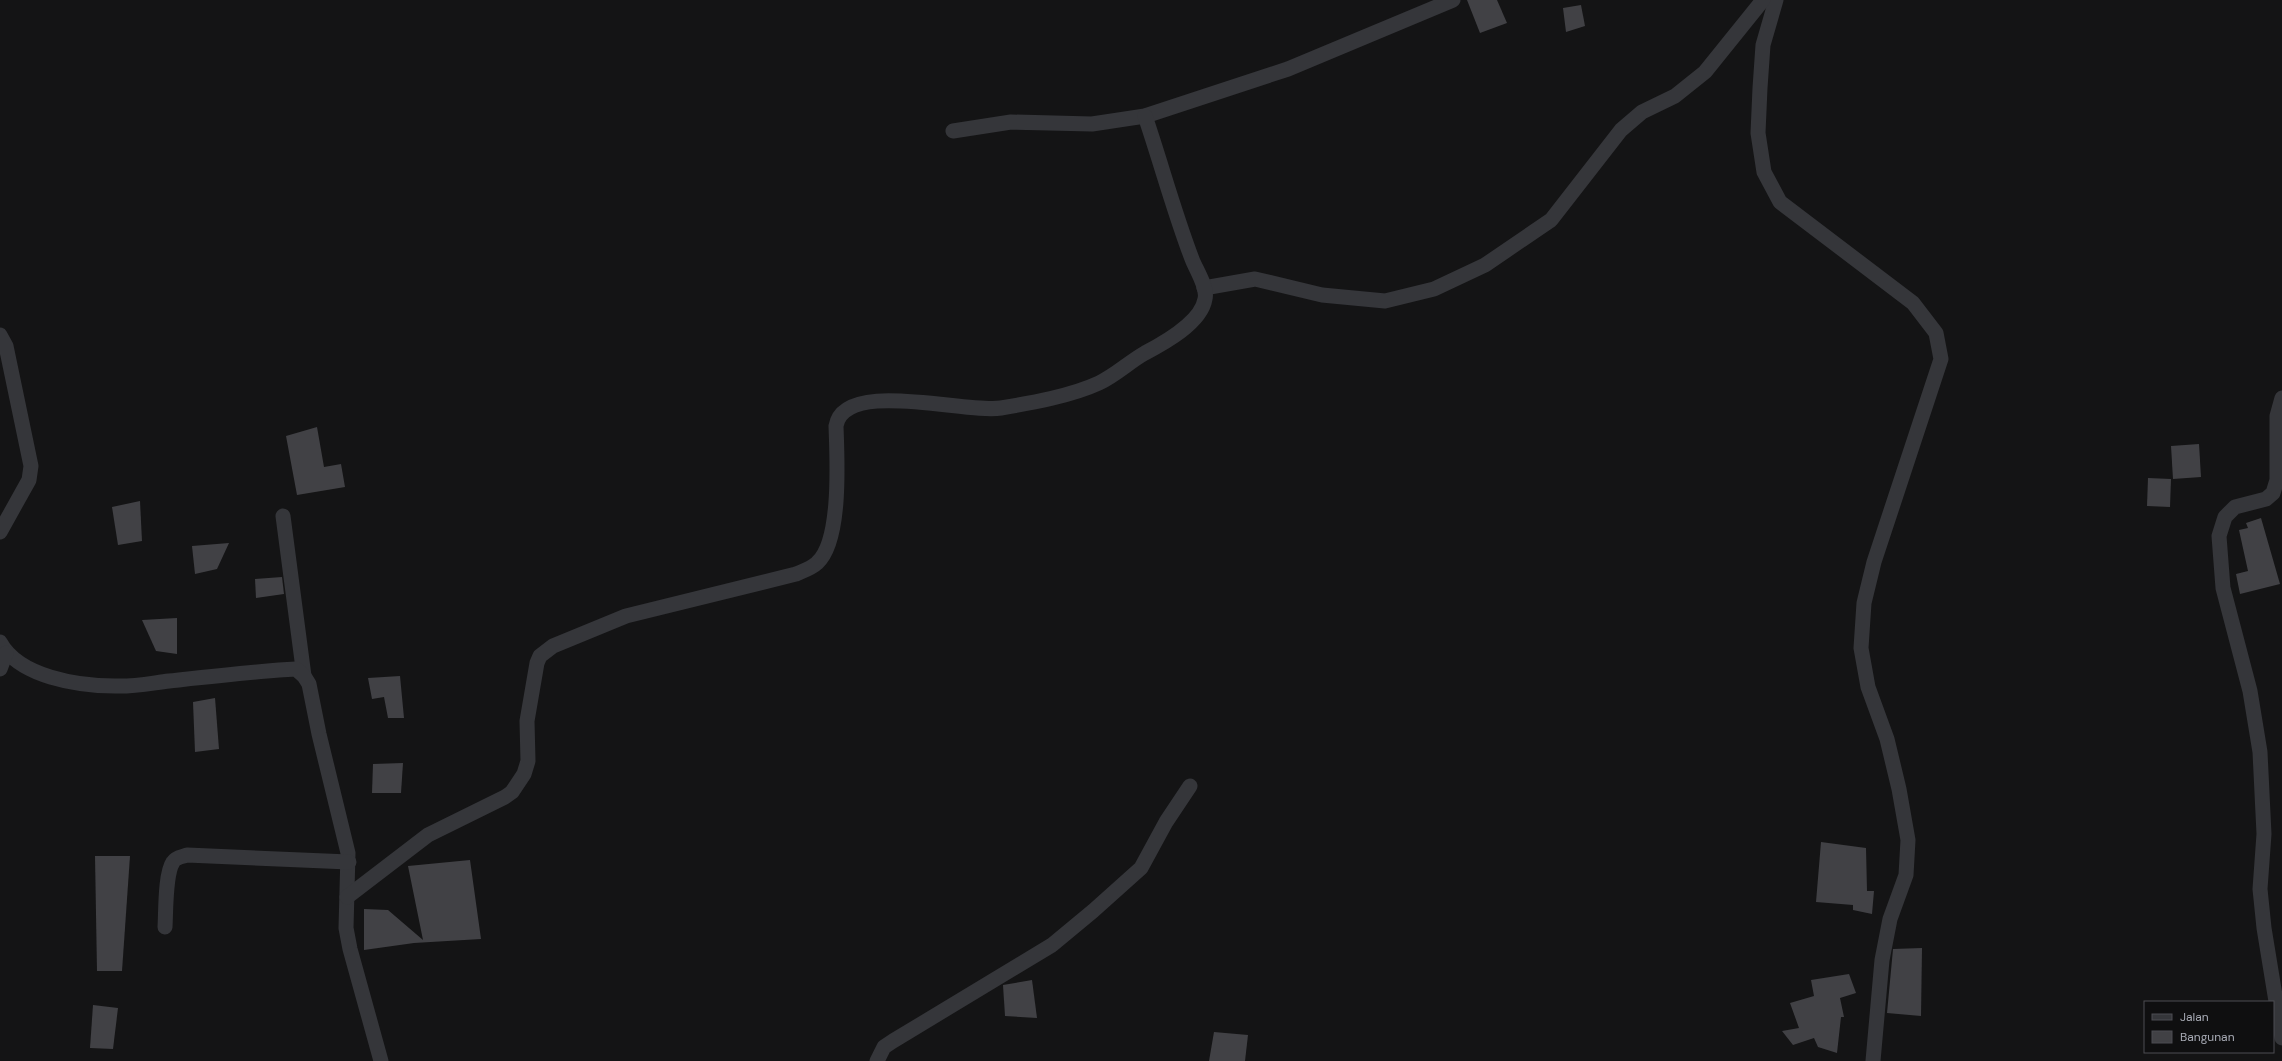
<svg xmlns="http://www.w3.org/2000/svg" width="2282" height="1061" font-family="'DM Sans',sans-serif">
  <style>
    .building { fill: #414145 }
    .lines { fill: none; stroke-linecap: round; stroke-linejoin: round }
    .street { stroke: #35363a; stroke-width: 15 }
  </style>
  <rect width="100%" height="100%" fill="#141415"/>
  <g class="building">
    <path d="M1467 0H1497L1507 23 1480 33Z"/>
    <path d="M1581 5 1585 26 1566 32 1563 8Z"/>
    <path d="M317 427 324 467 341 464 345 487 297 495 286 436Z"/>
    <path d="M2199 444 2201 477 2173 479 2171 446Z"/>
    <path d="M2148 478 2171 479 2170 507 2147 506Z"/>
    <path d="M140 501 142 541 118 545 112 507Z"/>
    <path d="M2261 518 2280 584 2240 594 2236 574 2248 571 2239 530 2248 528 2246 523Z"/>
    <path d="M229 543 217 569 195 574 192 546Z"/>
    <path d="M282 577 284 594 256 598 255 579Z"/>
    <path d="M177 618V654L156 651 142 620Z"/>
    <path d="M400 676 404 718H388L384 697 372 699 368 678Z"/>
    <path d="M215 698 219 749 195 752 193 702Z"/>
    <path d="M403 763 401 793H372L373 764Z"/>
    <path d="M1821 842 1866 848 1867 891H1874L1872 914 1853 910V905L1816 902Z"/>
    <path d="M95 856H130L122 971H97Z"/>
    <path d="M470 860 481 939 414 943 364 950V909L388 910 423 940 408 866Z"/>
    <path d="M1922 948 1921 1016 1887 1013 1893 949Z"/>
    <path d="M1849 974 1856 993 1840 998 1844 1017H1841L1837 1053 1818 1047 1814 1038 1793 1045 1782 1031 1799 1028 1790 1003 1814 996 1811 980Z"/>
    <path d="M1032 980 1037 1018 1005 1016 1003 985Z"/>
    <path d="M93 1005 118 1008 113 1049 90 1048Z"/>
    <path d="M1214 1032 1248 1035 1245 1061H1209Z"/>
  </g>
  <g class="lines">
    <g class="street">
      <path d="M1776 0 1763 45 1760 88 1758 133 1764 172 1780 202 1913 303 1936 333 1941 359 1874 562 1864 603 1861 648 1868 687 1887 739 1899 789 1908 840 1906 875 1890 919 1882 960 1873 1061"/>
      <path d="M953 131 1011 122 1092 124 1145 116 1288 69 1453 0"/>
      <path d="M1204 288 1255 279 1322 295 1385 301 1434 289 1485 265 1551 220 1621 130 1642 112 1675 96 1705 72 1763 0"/>
      <path d="M0 335 6 346 31 466 29 480 0 532"/>
      <path d="M2282 398 2277 416V480L2273 493 2266 499 2235 507 2225 517 2219 536 2223 588 2250 691 2260 752 2264 834 2260 889 2264 928 2282 1038"/>
      <path d="M283 516 304 676"/>
      <path d="M0 642C19 677 78 686 115 686 133 687 152 683 169 681 206 677 242 673 279 670L296 669 304 676 309 684 319 734 348 853 346 928 350 949 381 1061"/>
      <path d="M0 669 6 653"/>
      <path d="M347 897 428 835 505 797 512 792 524 774 528 761 527 721 537 663 540 656 553 646 626 616 796 574C803 571 812 568 817 563 842 541 837 457 836 426 844 378 967 414 1001 408 1031 403 1071 396 1099 383 1116 375 1129 362 1145 353 1164 343 1201 323 1205 299 1208 287 1196 270 1192 259 1174 212 1161 163 1145 116"/>
      <path d="M165 927C166 911 165 874 173 862 176 857 182 857 187 855L349 862"/>
      <path d="M877 1061 884 1047 893 1041 1052 945 1093 911 1141 868 1166 822 1190 786"/>
    </g>
  </g>
  <rect x="2144" y="1001" width="130" height="52" fill="#0f0f10" stroke="#4c4d52"/>
  <rect x="2152" y="1014" width="20" height="6" fill="#35363a" stroke="#4c4d52"/>
  <text x="2180" y="1021" font-size="12" fill="#a7aab4">Jalan</text>
  <rect x="2152" y="1031" width="20" height="12" fill="#414145" stroke="#4c4d52"/>
  <text x="2180" y="1041" font-size="12" fill="#a7aab4">Bangunan</text>
</svg>
